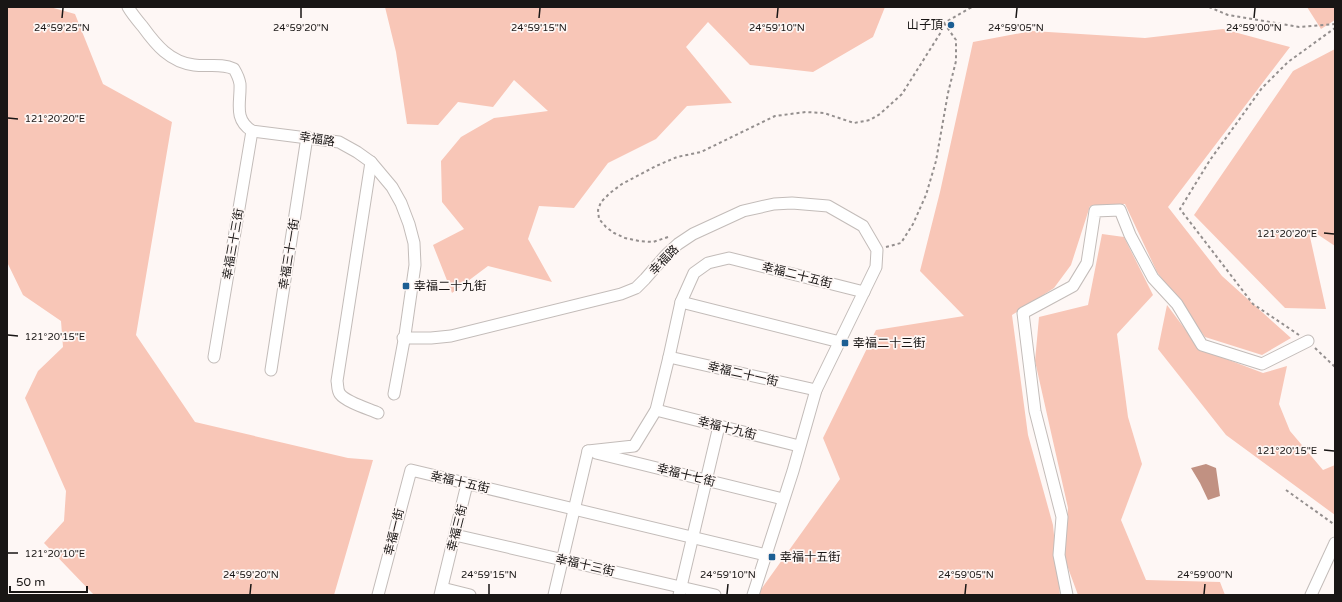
<svg xmlns="http://www.w3.org/2000/svg" width="1342" height="602" font-family="'Varela Round','Noto Sans TC',sans-serif">
  <style>
    .green { fill: #f8c6b7 }
    .water { fill: #c19182 }
    .lines { fill: none; stroke-linecap: round; stroke-linejoin: round }
    .minor-casing { stroke: #c3bcb9; stroke-width: 13 }
    .path { stroke: #948f8e; stroke-width: 2; stroke-dasharray: 3 3; stroke-linecap: butt }
    .minor { stroke: #fff; stroke-width: 11 }
    .ticks { fill: none; stroke: #191615; stroke-width: 1.5 }
    .poi-dot { fill: #1c5e93; stroke: #fef7f5; stroke-width: 1.5 }
    .labels { text-anchor: middle; dominant-baseline: central; stroke-width: 3.5; stroke-linejoin: round; paint-order: stroke }
    .poi-label { font-size: 12px; fill: #191615; stroke: #fef7f5; text-anchor: start }
    .street-label { font-size: 12px; fill: #191615; stroke: #fef7f5 }
    .ticks-label { font-size: 10px; text-anchor: middle; fill: #191615; stroke: #fef7f5; stroke-width: 3.5; stroke-linejoin: round; paint-order: stroke }
  </style>
  <rect width="100%" height="100%" fill="#fef7f5"/>
  <g class="green">
    <path d="M7 7H50L75 14 103 84 172 122 136 335 195 422 348 458 373 460 334 595H94L44 543 64 521 66 491 25 398 38 371 63 347 61 321 23 295 7 262Z"/>
    <path d="M385 7H885L873 37 813 72 750 65 708 22 686 47 732 103 687 106 656 139 608 163 574 208 539 206 528 239 552 282 488 266 452 293 433 245 464 229 442 202 441 161 461 137 494 118 548 111 514 80 493 107 458 102 438 125 407 124 396 52Z"/>
    <path d="M1307 7H1335V20L1321 29Z"/>
    <path d="M1223 29 1290 47 1168 207 1222 276 1291 338 1262 355 1205 337 1157 272 1125 204 1090 206 1071 265 1054 288 1012 315 1028 435 1053 525 1060 595H757L840 479 823 438 876 330 964 316 920 271 940 192 973 42 1032 31 1145 38Z"/>
    <path d="M1335 49V246L1308 228 1326 309 1285 308 1194 215 1293 71Z"/>
    <path d="M1102 234 1124 237 1153 295 1117 334 1128 417 1142 464 1121 520 1146 580 1220 582 1225 595H1078L1064 557 1068 508 1035 361 1039 317 1088 305Z"/>
    <path d="M1167 305 1200 349 1263 373 1287 366 1279 404 1290 431 1323 470 1335 465V515L1226 435 1158 349Z"/>
  </g>
  <path class="water" d="M1206 464 1216 468 1220 496 1208 500 1200 483 1191 468Z"/>
  <g class="lines">
    <defs>
      <g id="minor">
        <path d="M128 7C132 14 138 21 143 27 156 45 170 62 194 65 208 67 221 63 234 69 237 74 239 78 240 84 241 102 233 119 252 131L339 142 357 152 371 162 392 187 401 203 409 224 414 243 415 265 405 335 394 394"/>
        <path d="M371 162 337 381C338 385 337 390 340 394 346 402 369 409 378 413"/>
        <path d="M681 302 840 342"/>
        <path d="M403 338H431L451 336 621 294 636 288 645 279 666 255 678 244 693 234 743 211 774 204 792 203 828 206 863 226 877 250 876 267 816 390 793 471 753 595"/>
        <path d="M214 357 252 131"/>
        <path d="M669 357 816 390"/>
        <path d="M271 370 307 137"/>
        <path d="M656 410 799 446"/>
        <path d="M588 451 634 446 656 410 669 357 681 302 694 273 708 263 729 258 864 292"/>
        <path d="M596 453 783 499"/>
        <path d="M455 535 715 595"/>
        <path d="M442 588 470 595"/>
        <path d="M378 595 411 470 766 555"/>
        <path d="M440 595 467 484"/>
        <path d="M554 595 588 451"/>
        <path d="M679 595 719 426"/>
        <path d="M1067 595 1059 555 1062 517 1035 411 1023 313 1073 286 1087 263 1095 211 1120 210 1130 235 1153 278 1177 304 1202 345 1262 364 1308 341"/>
        <path d="M1311 595 1335 543"/>
      </g>
    </defs>
    <use href="#minor" class="minor-casing"/>
    <g class="path">
      <path d="M1209 7 1228 15 1299 27 1335 24"/>
      <path d="M668 237 653 242 639 241 625 238 614 233 606 227 599 219 598 210 601 202 610 193 622 184 656 166 677 157 701 152 775 116 806 112 824 113 854 123 870 120 880 114 902 94 941 32 944 23 970 8 974 7"/>
      <path d="M886 247 901 243 913 224 926 195 936 161 948 93 956 61V40L944 23"/>
      <path d="M1299 335 1253 304 1180 209 1210 160 1262 88 1288 62 1335 28"/>
      <path d="M1315 348 1335 367"/>
      <path d="M1286 490 1335 525"/>
    </g>
    <use href="#minor" class="minor"/>
  </g>
  <path class="ticks" d="M62 18 63 8M301 18V8M539 18 540 8M777 18 778 8M1016 18 1017 8M1254 18 1255 8M8 118 18 119M1324 233 1334 234M8 335 18 336M1324 450 1334 451M8 553H18M250 594 251 584M489 594V584M727 594 728 584M965 594 966 584M1204 594 1205 584"/>
  <g class="poi-dot">
    <circle cx="951" cy="25" r="4"/>
    <rect x="402" y="282" width="8" height="8" rx="2"/>
    <rect x="841" y="339" width="8" height="8" rx="2"/>
    <rect x="768" y="553" width="8" height="8" rx="2"/>
  </g>
  <g class="labels">
    <g class="poi-label">
      <text x="943" y="25" text-anchor="end">山子頂</text>
      <text x="414" y="286">幸福二十九街</text>
      <text x="853" y="343">幸福二十三街</text>
      <text x="780" y="557">幸福十五街</text>
    </g>
    <g class="street-label">
      <text transform="translate(317 139) rotate(9)">幸福路</text>
      <text transform="translate(233 244) rotate(-80)">幸福三十三街</text>
      <text transform="translate(289 254) rotate(-81)">幸福三十一街</text>
      <text transform="translate(664 260) rotate(-46)">幸福路</text>
      <text transform="translate(797 275) rotate(14)">幸福二十五街</text>
      <text transform="translate(743 374) rotate(13)">幸福二十一街</text>
      <text transform="translate(727 428) rotate(14)">幸福十九街</text>
      <text transform="translate(686 475) rotate(14)">幸福十七街</text>
      <text transform="translate(460 482) rotate(13)">幸福十五街</text>
      <text transform="translate(457 528) rotate(-76)">幸福三街</text>
      <text transform="translate(394 532) rotate(-76)">幸福一街</text>
      <text transform="translate(585 565) rotate(13)">幸福十三街</text>
    </g>
  </g>
  <g class="ticks-label">
    <text x="62" y="31">24°59'25"N</text>
    <text x="301" y="31">24°59'20"N</text>
    <text x="539" y="31">24°59'15"N</text>
    <text x="777" y="31">24°59'10"N</text>
    <text x="1016" y="31">24°59'05"N</text>
    <text x="1254" y="31">24°59'00"N</text>
    <text x="55" y="122">121°20'20"E</text>
    <text x="1287" y="237">121°20'20"E</text>
    <text x="55" y="340">121°20'15"E</text>
    <text x="1287" y="454">121°20'15"E</text>
    <text x="55" y="557">121°20'10"E</text>
    <text x="251" y="578">24°59'20"N</text>
    <text x="489" y="578">24°59'15"N</text>
    <text x="728" y="578">24°59'10"N</text>
    <text x="966" y="578">24°59'05"N</text>
    <text x="1205" y="578">24°59'00"N</text>
  </g>
  <rect width="1342" height="602" fill="none" stroke="#191615" stroke-width="16"/>
  <path d="M10 586v6h77v-6" fill="none" stroke="#191615" stroke-width="2"/>
  <text x="16" y="586" font-size="12" fill="#191615" stroke="#fef7f5" stroke-width="3" paint-order="stroke">50 m</text>
</svg>
